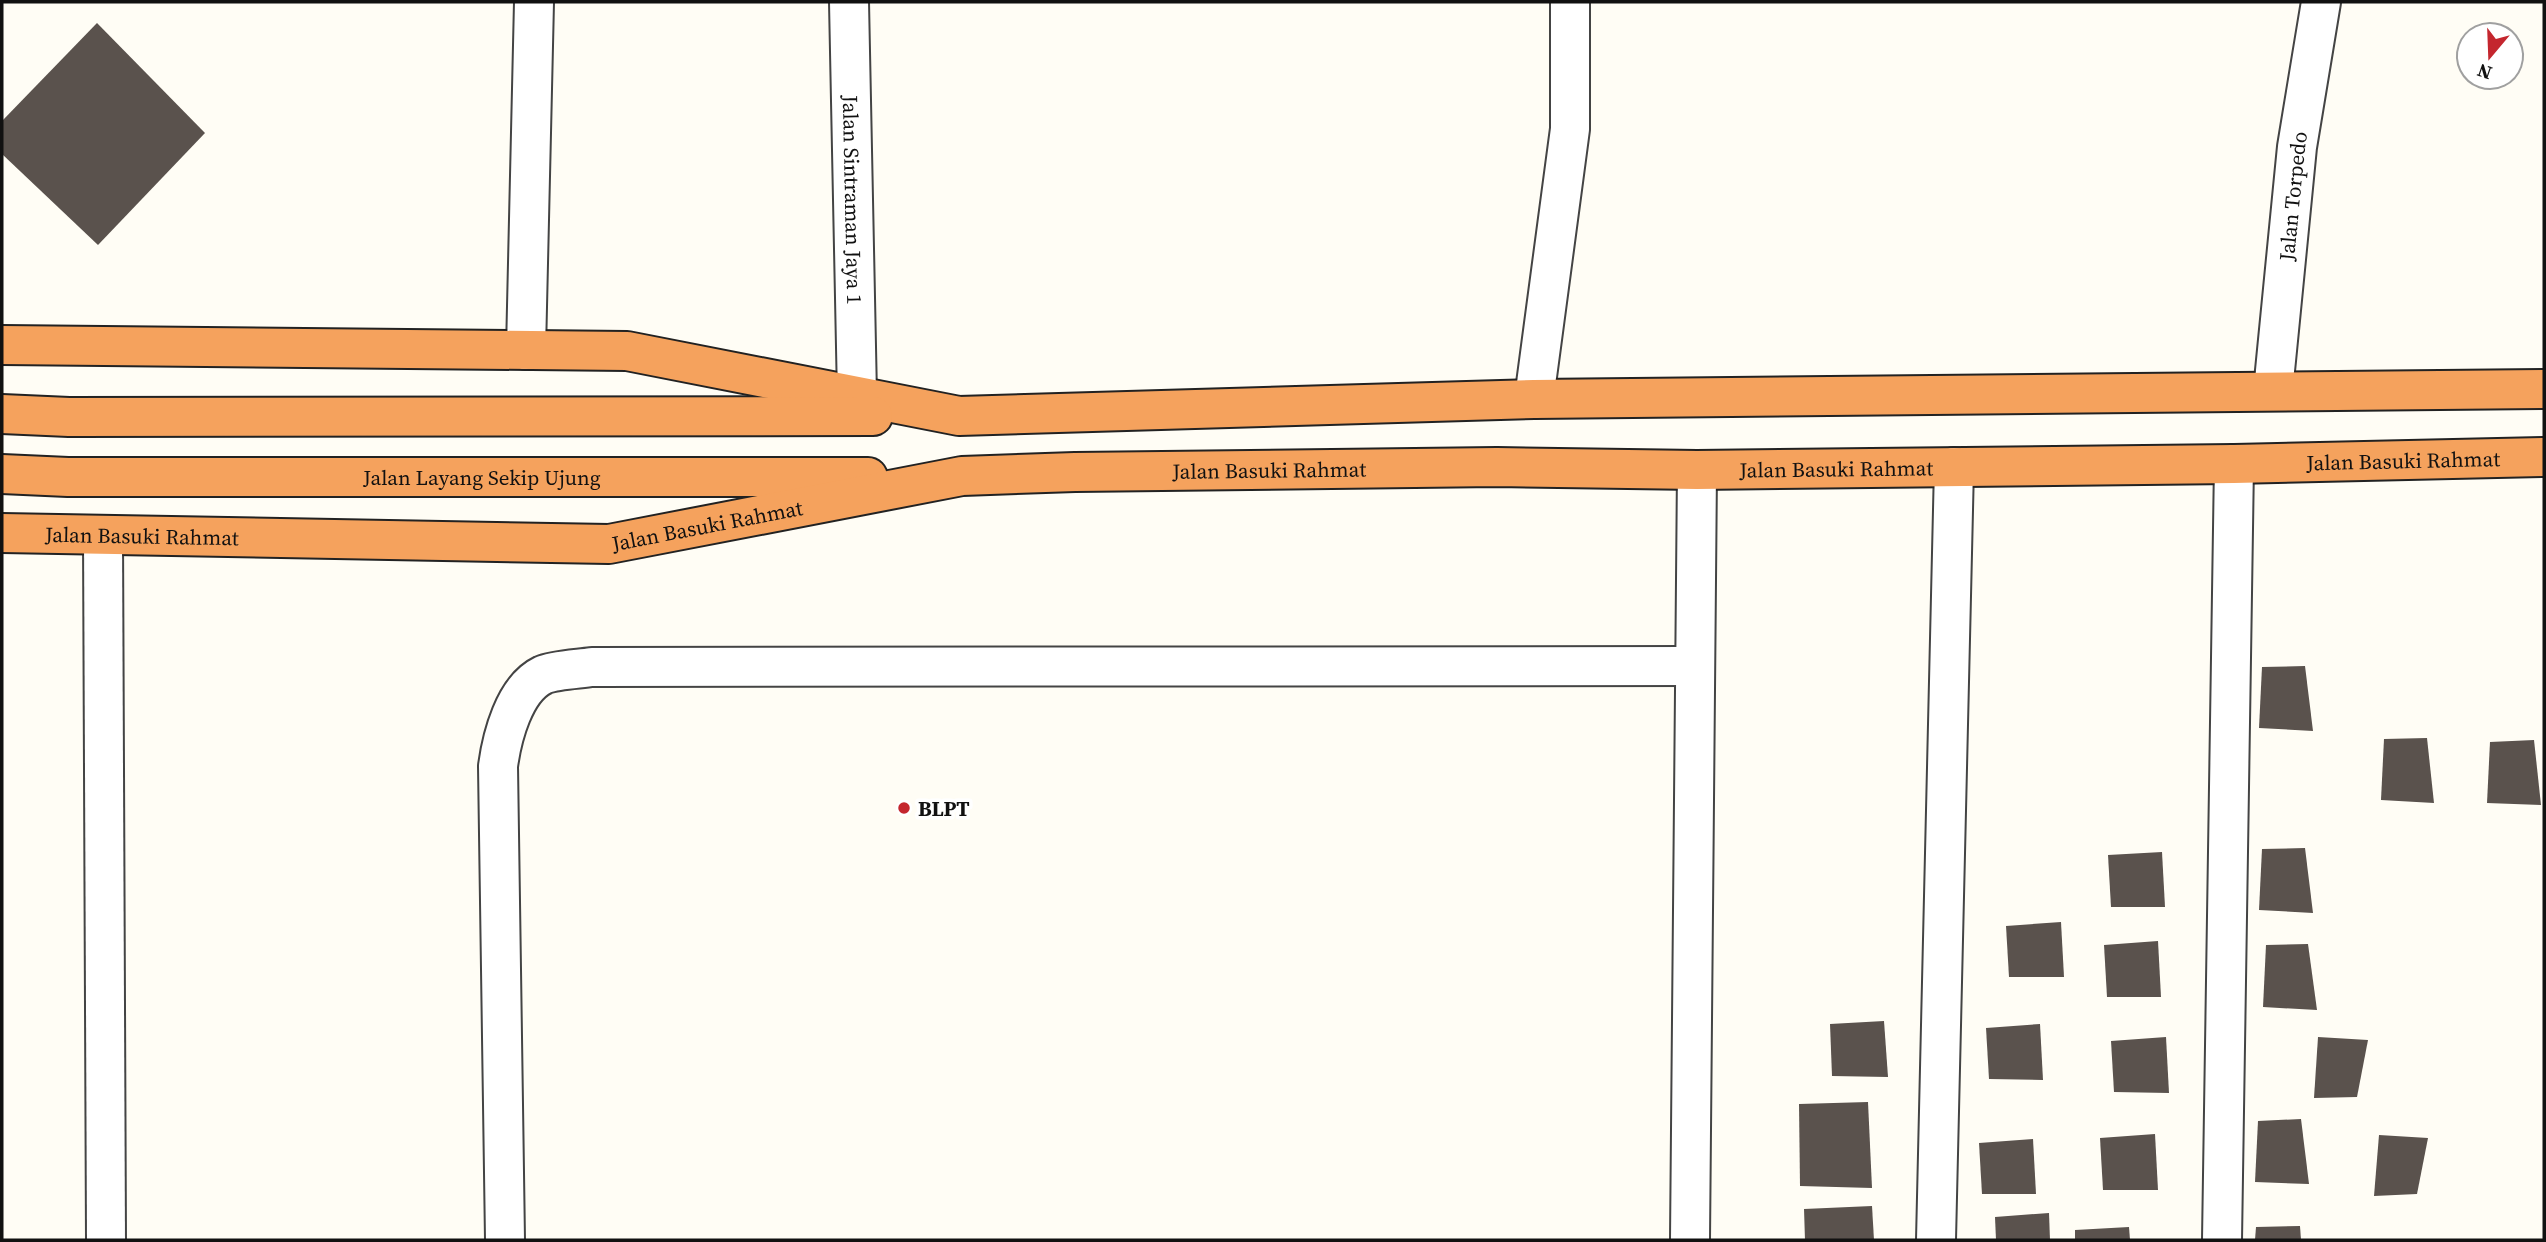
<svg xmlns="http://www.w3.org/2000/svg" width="2546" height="1242" font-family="'Source Serif 4',serif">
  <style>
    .building { fill: #5a524d }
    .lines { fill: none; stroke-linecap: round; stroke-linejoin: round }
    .minor-casing { stroke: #444; stroke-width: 42 }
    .highway-casing { stroke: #222; stroke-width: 42 }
    .minor { stroke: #fff; stroke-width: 38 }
    .highway { stroke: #f5a25d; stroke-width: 38 }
    .poi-dot { fill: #c4262e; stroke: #fff; stroke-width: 2.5 }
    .labels { text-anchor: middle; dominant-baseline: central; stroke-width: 7; stroke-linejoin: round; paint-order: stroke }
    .street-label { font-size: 21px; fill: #111; stroke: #fff }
    .poi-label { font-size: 21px; font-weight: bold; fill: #111; stroke: #fff; text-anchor: start }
  </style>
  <rect width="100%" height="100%" fill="#fffdf5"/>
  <g class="building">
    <path d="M97 23 205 133 98 245 2 154V121Z"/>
    <path d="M2305 666 2313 731 2259 728 2262 667Z"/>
    <path d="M2427 738 2434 803 2381 800 2384 739Z"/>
    <path d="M2534 740 2541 805 2487 803 2490 742Z"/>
    <path d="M2305 848 2313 913 2259 910 2262 849Z"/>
    <path d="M2162 852 2165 907H2111L2108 855Z"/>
    <path d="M2061 922 2064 977H2009L2006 926Z"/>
    <path d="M2158 941 2161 997H2107L2104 945Z"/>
    <path d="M2308 944 2317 1010 2263 1007 2266 945Z"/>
    <path d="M1884 1021 1888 1077 1832 1076 1830 1024Z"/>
    <path d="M2040 1024 2043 1080 1989 1079 1986 1028Z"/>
    <path d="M2166 1037 2169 1093 2114 1092 2111 1041Z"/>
    <path d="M2318 1037 2368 1040 2357 1097 2314 1098Z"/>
    <path d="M1868 1102 1872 1188 1800 1186 1799 1104Z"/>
    <path d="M2301 1119 2309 1184 2255 1182 2258 1121Z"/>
    <path d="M2155 1134 2158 1190H2103L2100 1138Z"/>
    <path d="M2379 1135 2428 1138 2417 1194 2374 1196Z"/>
    <path d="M2033 1139 2036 1194H1982L1979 1143Z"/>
    <path d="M1872 1206 1874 1240H1805L1804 1209Z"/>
    <path d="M2049 1213 2050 1240H1996L1995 1217Z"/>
    <path d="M2300 1226 2301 1240H2255L2256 1227Z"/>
    <path d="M2129 1227 2130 1240H2075V1230Z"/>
  </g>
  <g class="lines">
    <defs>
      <g id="minor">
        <path id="s1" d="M849 2 857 396"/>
        <path d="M526 350 534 2"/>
        <path id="s2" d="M2273 391 2297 147 2321 2"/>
        <path d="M1534 399 1570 129V2"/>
        <path d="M103 535 106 1240"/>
        <path d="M505 1240 498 766C502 737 514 689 543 675 554 670 579 669 592 667L1695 666"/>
        <path d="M1690 1240 1697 470"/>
        <path d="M1936 1240 1954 467"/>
        <path d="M2222 1240 2234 464"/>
      </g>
      <g id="highway">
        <path d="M2 345 627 351 959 416 1534 399 2544 389"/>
        <path d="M2 414 69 417 873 416"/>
        <path id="s3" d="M2 474 68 477H868"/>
        <path id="s4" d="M2 533 609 544 962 476 1075 472 1497 467 1697 470 2234 464 2544 457"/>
      </g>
    </defs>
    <use href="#minor" class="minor-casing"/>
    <use href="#highway" class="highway-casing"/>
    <use href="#minor" class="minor"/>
    <use href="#highway" class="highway"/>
  </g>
  <circle class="poi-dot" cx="904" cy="808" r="7"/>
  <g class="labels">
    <g class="street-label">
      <text stroke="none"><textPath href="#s2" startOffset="196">Jalan Torpedo</textPath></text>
      <text stroke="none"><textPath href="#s1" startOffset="198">Jalan Sintraman Jaya 1</textPath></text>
      <text stroke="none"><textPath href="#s4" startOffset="2408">Jalan Basuki Rahmat</textPath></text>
      <text stroke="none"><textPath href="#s4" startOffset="1841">Jalan Basuki Rahmat</textPath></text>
      <text stroke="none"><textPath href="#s4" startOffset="1274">Jalan Basuki Rahmat</textPath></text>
      <text stroke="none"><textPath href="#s3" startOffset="480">Jalan Layang Sekip Ujung</textPath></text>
      <text stroke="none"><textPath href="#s4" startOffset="707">Jalan Basuki Rahmat</textPath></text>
      <text stroke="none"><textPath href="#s4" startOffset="140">Jalan Basuki Rahmat</textPath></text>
    </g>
    <g class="poi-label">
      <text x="918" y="808">BLPT</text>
    </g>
  </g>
  <rect width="2546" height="1242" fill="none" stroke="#111111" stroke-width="7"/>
  <g transform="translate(2490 56) rotate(199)"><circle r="33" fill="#ffffff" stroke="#a0a0a0" stroke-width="2"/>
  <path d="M0-5L12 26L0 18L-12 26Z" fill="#c4262e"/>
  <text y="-10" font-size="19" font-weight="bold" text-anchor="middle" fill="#111111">N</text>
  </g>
</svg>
